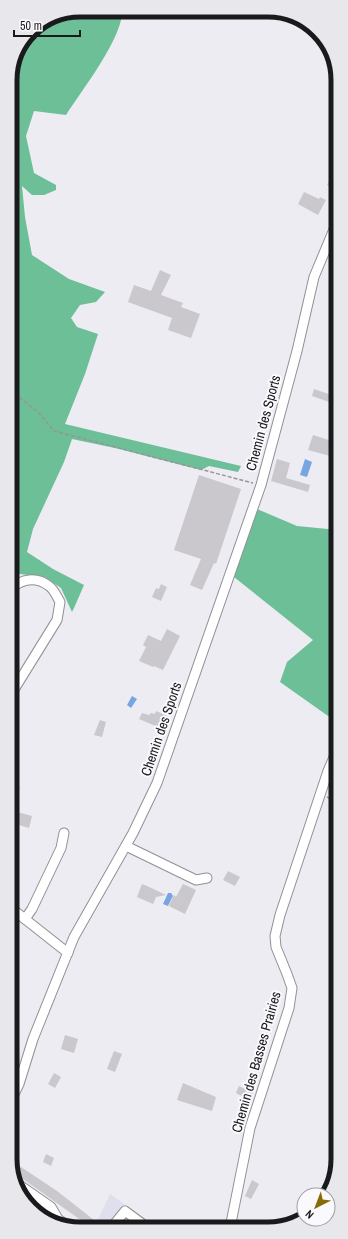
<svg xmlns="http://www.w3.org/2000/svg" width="348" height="1239" font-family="'Archivo Narrow',sans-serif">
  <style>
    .built { fill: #dfdfed }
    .forest { fill: #6cbf96 }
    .water { fill: #77a5e2 }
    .building { fill: #cac7cd }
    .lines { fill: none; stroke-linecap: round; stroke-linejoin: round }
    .minor-casing { stroke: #909096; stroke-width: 11 }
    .path { stroke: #96959a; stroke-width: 1.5; stroke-dasharray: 4 2; stroke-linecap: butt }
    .minor { stroke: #fff; stroke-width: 9 }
    .labels { text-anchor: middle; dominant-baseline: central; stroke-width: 4; stroke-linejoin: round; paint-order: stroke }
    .street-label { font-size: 14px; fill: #1a1a1c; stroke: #fafafe }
    .rim { fill: none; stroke: #1a1a1c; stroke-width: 5 }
  </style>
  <rect width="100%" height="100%" fill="#edecf3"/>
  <path class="built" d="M110 1194 158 1228H94Z"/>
  <g class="forest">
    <path d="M122 14C119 43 82 90 66 115L34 111 26 136 34 173 56 185V190L44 195H32L22 186 25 217 32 255 69 279 105 292 96 302 80 305 71 318 77 327 98 334 85 374 65 424 241 466 238 472 209 466 201 470 115 448 72 439 64 462 33 529 27 552 53 569 84 585 74 608 72 612 61 588 45 577 20 574 10 568V75L31 30 53 15Z"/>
    <path d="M257 509 297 526 338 530V723L280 682 287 662 313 640 234 577Z"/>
  </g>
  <g class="water">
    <path d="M305 459 312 462 307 477 300 475Z"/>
    <path d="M132 696 137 699 131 708 127 705Z"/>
    <path d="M168 893H171L173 896 168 906 163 904Z"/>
  </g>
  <g class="building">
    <path d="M337 163V190L327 185Z"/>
    <path d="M304 192 319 199 320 197 326 200 318 215 298 204Z"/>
    <path d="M160 270 171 275 161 295 183 303 181 307 200 314 191 338 168 330 172 318 128 302 134 285 151 291Z"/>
    <path d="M314 389 337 397 335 404 312 396Z"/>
    <path d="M313 435 338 443V458L308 450Z"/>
    <path d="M277 459 290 463 286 478 310 485 308 492 271 481Z"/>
    <path d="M199 475 241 489 216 564 214 563 202 590 190 585 201 559 174 550Z"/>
    <path d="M161 584 167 587 161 601 152 597 156 588 159 589Z"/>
    <path d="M167 629 180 636 163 670 154 666 153 667 139 661 146 647 143 645 148 635 161 641Z"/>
    <path d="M156 711 170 717 165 730 139 719 142 713 149 715 151 713 155 714Z"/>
    <path d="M100 720 106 722 102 737 94 735Z"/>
    <path d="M10 784 20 787 15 805 19 806 17 812 32 816 29 828 19 825 17 833 10 832Z"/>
    <path d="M228 871 240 877 235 886 223 880Z"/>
    <path d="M142 884 147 886 166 895 156 897 153 904 137 897Z"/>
    <path d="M183 884 196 890 185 914 169 906 174 895 176 897Z"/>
    <path d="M65 1035 78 1039 74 1053 61 1049Z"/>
    <path d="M114 1051 122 1054 115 1072 107 1069Z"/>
    <path d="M54 1073 61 1077 55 1088 48 1084Z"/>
    <path d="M183 1083 216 1097 212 1111 177 1100Z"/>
    <path d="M239 1086 253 1093 250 1100 236 1093Z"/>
    <path d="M244 1111 248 1114 245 1124 238 1121 240 1115Z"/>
    <path d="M46 1154 54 1158 51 1166 43 1162Z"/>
    <path d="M21 1167 57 1191 94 1220 89 1226 16 1174Z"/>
    <path d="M252 1180 259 1184 251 1199 245 1196Z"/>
  </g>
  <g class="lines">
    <defs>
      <g id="minor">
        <path d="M10 589C22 579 36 576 49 586 54 589 57 597 60 602L57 620 10 696"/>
        <path d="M126 846 196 880 207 878"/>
        <path d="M11 908 68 953"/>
        <path d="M25 919 32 909 61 848 64 833"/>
        <path d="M11 1100 19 1084 33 1039 74 937 133 833 157 783 261 485 297 351 314 277 337 222"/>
        <path d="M18 1184 51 1207 58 1219 70 1228"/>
        <path d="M38 1205 46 1210 51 1220"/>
        <path d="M30 1207 36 1212"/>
        <path d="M112 1227 125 1211 148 1228"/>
        <path d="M230 1228 250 1128 289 1008 292 988 287 974 276 947 275 936 280 915 328 771 338 748"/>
      </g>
    </defs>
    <use href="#minor" class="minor-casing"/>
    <g class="path">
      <path d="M10 390 38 412 54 431 253 483"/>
      <path d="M10 513 11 539"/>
      <path d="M327 797 338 803"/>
    </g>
    <use href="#minor" class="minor"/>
  </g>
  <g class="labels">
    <g class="street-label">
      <text transform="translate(263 423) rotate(-75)">Chemin des Sports</text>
      <text transform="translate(161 729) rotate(-71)">Chemin des Sports</text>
      <text transform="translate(256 1062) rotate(-74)">Chemin des Basses Prairies</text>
    </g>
  </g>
  <path d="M0 0H348V1239H0ZM80 17H268A63 63 0 0 1 331 80V1159A63 63 0 0 1 268 1222H80A63 63 0 0 1 17 1159V80A63 63 0 0 1 80 17Z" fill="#e8e8ec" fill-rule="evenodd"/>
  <path class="rim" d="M80 17H268A63 63 0 0 1 331 80V1159A63 63 0 0 1 268 1222H80A63 63 0 0 1 17 1159V80A63 63 0 0 1 80 17Z"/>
  <g transform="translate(316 1207) rotate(222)"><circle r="19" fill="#fafafe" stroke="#a0a0a4"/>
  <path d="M0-3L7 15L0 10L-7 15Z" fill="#8a6908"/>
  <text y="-6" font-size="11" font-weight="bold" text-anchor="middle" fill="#1a1a1c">N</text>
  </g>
  <path d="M14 30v6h66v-6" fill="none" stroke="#1a1a1c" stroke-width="2"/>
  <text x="20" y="30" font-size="12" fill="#1a1a1c" stroke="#fafafe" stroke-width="3" paint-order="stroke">50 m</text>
</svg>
